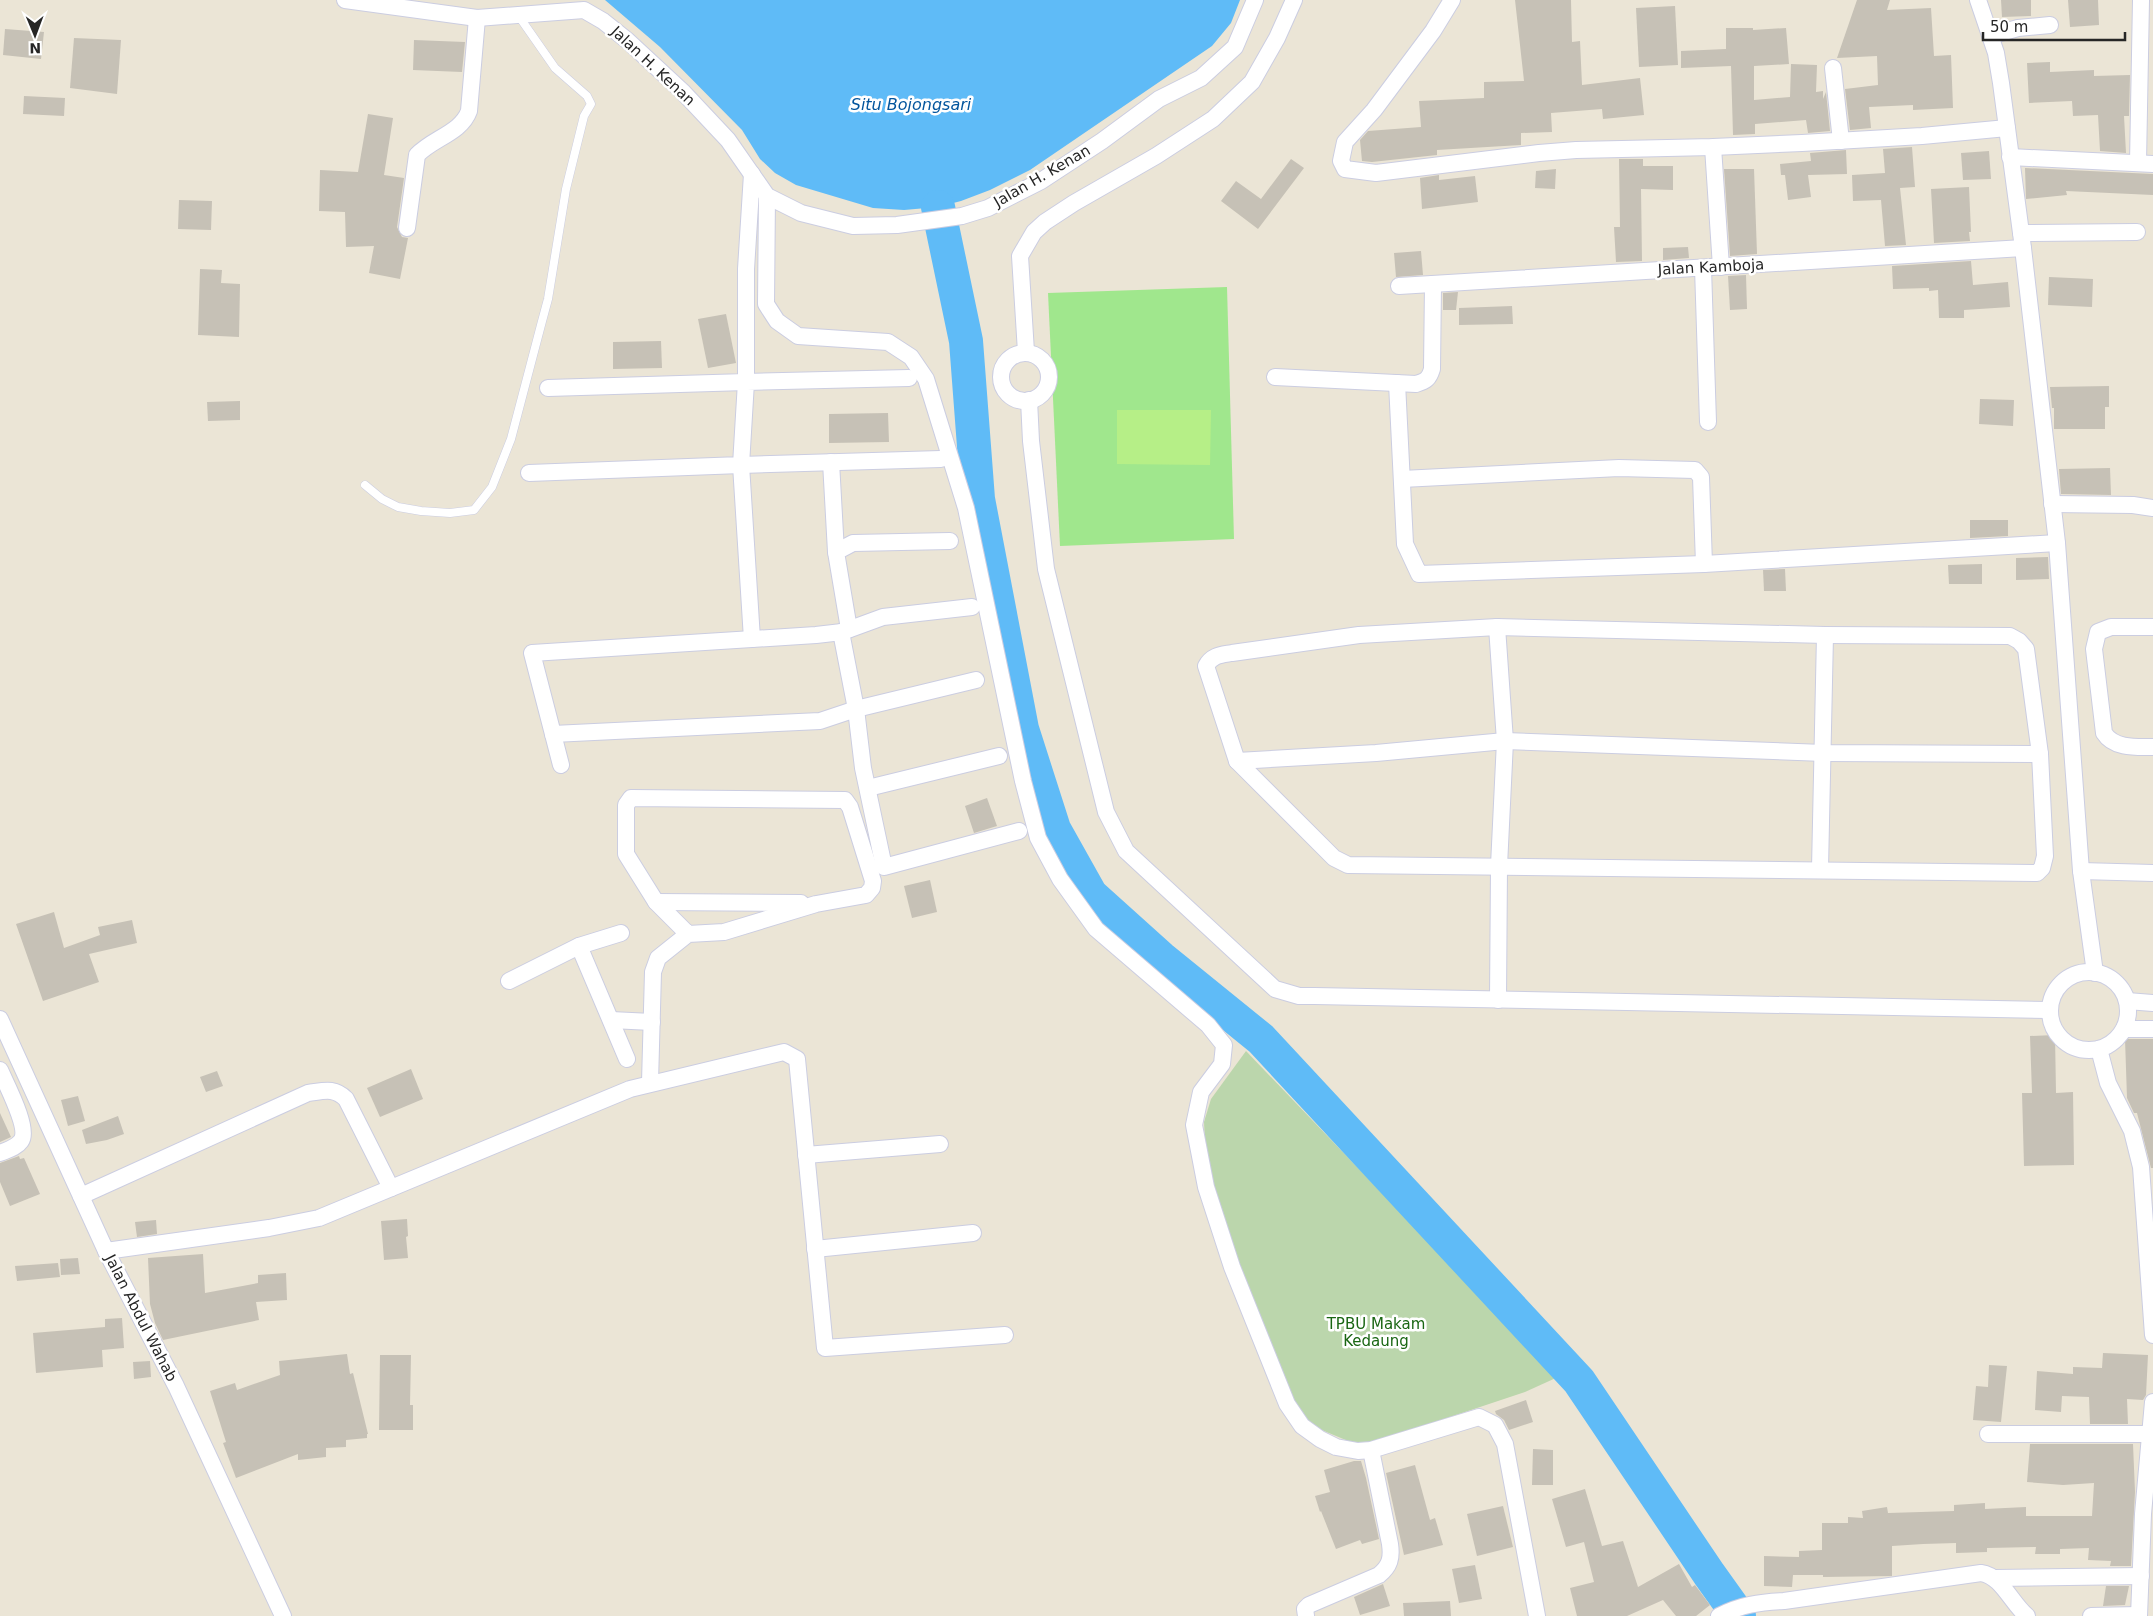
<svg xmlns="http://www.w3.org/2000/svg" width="2153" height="1616" font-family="'DejaVu Sans',sans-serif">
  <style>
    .green { fill: #a0e78d }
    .cemetery { fill: #bbd6ac }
    .pitch { fill: #b6ef87 }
    .water { fill: #5fbbf7 }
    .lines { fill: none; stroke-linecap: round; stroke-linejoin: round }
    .river { stroke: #5fbbf7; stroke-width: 34 }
    .building { fill: #c6c1b6 }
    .lane-casing { stroke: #cbcde1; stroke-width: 9 }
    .street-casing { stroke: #cbcde1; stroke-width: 18 }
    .lane { stroke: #fff; stroke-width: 8 }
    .street { stroke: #fff; stroke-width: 16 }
    .labels { text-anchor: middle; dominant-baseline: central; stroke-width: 5; stroke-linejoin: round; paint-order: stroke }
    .street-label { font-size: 15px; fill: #262626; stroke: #fff }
    .park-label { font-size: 15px; fill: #1a6613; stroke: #fff }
    .water-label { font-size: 16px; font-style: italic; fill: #03559d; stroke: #fff }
  </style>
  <rect width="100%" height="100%" fill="#ebe5d6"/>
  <path class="green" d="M1227 287 1234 539 1060 546 1048 293Z"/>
  <path class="cemetery" d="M1246 1051 1558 1377 1525 1392 1369 1444 1353 1443 1312 1426 1294 1401 1234 1252 1206 1162 1204 1122 1211 1099Z"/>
  <path class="pitch" d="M1117 410H1211L1210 465 1117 464Z"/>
  <path class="water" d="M605 0H1240L1231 23 1212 46 1030 170 990 190 961 201 938 207 904 210 873 208 796 185 775 173 760 159 742 130 660 47Z"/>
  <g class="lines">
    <path class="river" d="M938 207 966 341 978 499 1022 729 1054 829 1091 895 1161 958 1261 1039 1579 1381 1709 1574 1739 1616"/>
  </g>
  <g class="building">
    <path d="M1515 0H1571L1572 42 1580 41 1582 85 1640 78 1644 115 1603 119 1602 109 1551 113 1552 132 1521 133V145L1437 150V155L1372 162 1362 161 1360 140 1368 131 1421 127 1419 101 1484 98V82L1524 81Z"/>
    <path d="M1857 0H1890L1887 10 1931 8 1934 56 1951 55 1953 108 1913 110V105L1869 107 1871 128 1850 130 1845 89 1878 85 1877 56 1837 58Z"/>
    <path d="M2001 0H2031V16L2002 17Z"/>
    <path d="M2068 0H2098L2099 25 2070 27Z"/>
    <path d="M1675 6 1678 65 1639 67 1636 8Z"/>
    <path d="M1726 28H1753V30L1786 28 1789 64 1754 66V100L1790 97 1791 64 1817 65 1816 92 1823 91V99L1826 92 1830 131 1808 133 1806 120 1755 124V134L1733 135 1731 66 1681 68V51L1726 49Z"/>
    <path d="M5 29 44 32 41 59 3 55Z"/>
    <path d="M74 38 121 40 117 94 70 88Z"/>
    <path d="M414 40 465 42 462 72 413 70Z"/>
    <path d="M2050 62V72L2094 70V76L2130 75 2129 116H2124L2126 153 2100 151 2098 115 2073 116 2072 101 2029 103 2027 63Z"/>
    <path d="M24 96 65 98 64 116 23 114Z"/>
    <path d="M368 114 393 118 384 175 404 178 397 227 402 237 408 238 400 279 369 273 374 246 346 247 345 212 319 211 320 170 358 172Z"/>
    <path d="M1912 147 1915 187 1900 188 1906 245 1885 246 1881 200 1853 201 1852 175 1885 173 1883 149Z"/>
    <path d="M1846 150 1847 174 1808 175 1811 197 1788 200 1785 175H1781L1780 164 1811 161 1810 153Z"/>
    <path d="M1989 151 1991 179 1963 180 1961 153Z"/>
    <path d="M1291 159 1304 168 1258 229 1221 201 1236 181 1261 199Z"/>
    <path d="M1619 159H1643V166H1673V190L1641 189 1642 261 1616 262 1614 227H1620Z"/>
    <path d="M2025 168 2153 174V195L2066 191 2067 195 2026 199Z"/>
    <path d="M1556 169 1555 189 1535 188 1536 171Z"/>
    <path d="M1724 169H1754L1757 254 1730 256Z"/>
    <path d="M1439 175V180L1475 176 1478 202 1422 209 1420 178Z"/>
    <path d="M1969 187 1971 232H1969L1970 241 1934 243 1931 189Z"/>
    <path d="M179 200 212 201 211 230 178 229Z"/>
    <path d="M1688 247 1689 258 1663 260V248Z"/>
    <path d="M1421 251 1423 275 1396 277 1394 253Z"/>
    <path d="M1971 261 1973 285 2008 282 2010 307 1964 310V318H1939L1938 290 1929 291V288L1893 289 1892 266Z"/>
    <path d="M200 269 222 270 221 283 240 284 239 337 198 335Z"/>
    <path d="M1746 275 1747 309 1730 310 1728 276Z"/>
    <path d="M2049 277 2093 279 2092 307 2048 305Z"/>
    <path d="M1458 292 1456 310H1443V293Z"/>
    <path d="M1512 306 1513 324 1459 325V308Z"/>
    <path d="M726 314 736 363 708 368 698 319Z"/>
    <path d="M661 341 662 368 613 369V342Z"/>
    <path d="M2109 386V407H2105V429H2054V408H2052L2050 387Z"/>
    <path d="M1980 399 2014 400 2013 426 1979 424Z"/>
    <path d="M240 401V420L208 421 207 402Z"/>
    <path d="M888 413 889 442 829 443V414Z"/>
    <path d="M2110 468 2111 495 2061 494 2059 469Z"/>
    <path d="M1970 520H2008V536L1970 538Z"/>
    <path d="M2048 557 2049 579 2016 580V558Z"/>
    <path d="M1982 564V584H1949L1948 565Z"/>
    <path d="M1785 569 1786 591H1764L1763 570Z"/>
    <path d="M987 798 997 826 974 833 965 806Z"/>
    <path d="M930 880 937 912 912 918 904 886Z"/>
    <path d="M54 912 64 948 100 935 98 927 132 920 137 943 89 954 99 982 43 1001 16 924Z"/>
    <path d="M2055 1035 2056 1093 2073 1092 2074 1165 2024 1166 2022 1093H2032L2030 1036Z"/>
    <path d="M2125 1039H2153V1168H2151L2137 1113H2134L2127 1098Z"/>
    <path d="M411 1069 423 1099 380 1117 367 1088Z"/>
    <path d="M217 1071 223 1086 206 1092 200 1077Z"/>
    <path d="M78 1096 85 1121 68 1126 61 1100Z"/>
    <path d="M0 1113 11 1137 0 1142Z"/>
    <path d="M118 1116 124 1134 107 1140 86 1144 82 1130Z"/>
    <path d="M19 1156 20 1159 24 1158 40 1194 10 1206 0 1182V1163Z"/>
    <path d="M407 1219 408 1236 406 1237 408 1258 384 1260 381 1221Z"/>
    <path d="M156 1220 157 1234 137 1237 135 1222Z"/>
    <path d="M203 1254 205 1293 258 1283V1275L286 1273 287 1300 256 1302 259 1320 163 1340 155 1323 150 1304 148 1258Z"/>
    <path d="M78 1258 80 1274 61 1275 60 1259Z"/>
    <path d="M58 1263 60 1277 17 1281 15 1266Z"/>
    <path d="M122 1318 124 1348 102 1350 103 1367 36 1373 33 1333 105 1327V1319Z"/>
    <path d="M2103 1353 2148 1355 2146 1395 2143 1400 2127 1399 2128 1424H2090L2089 1397 2062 1396 2061 1412 2035 1410 2037 1371 2073 1374V1367L2102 1368Z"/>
    <path d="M347 1354 350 1374 353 1373 368 1434H367V1438L346 1440V1447L326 1448V1457L298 1460V1454L236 1478 223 1443 226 1442 210 1391 235 1383 237 1390 280 1375 279 1361Z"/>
    <path d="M380 1355H411L410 1405H413V1430H379Z"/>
    <path d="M150 1361 151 1377 134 1379 133 1362Z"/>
    <path d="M1989 1365 2007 1366 2001 1422 1973 1420 1976 1386 1988 1387Z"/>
    <path d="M1526 1400 1533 1422 1509 1430 1504 1420 1496 1414 1495 1411Z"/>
    <path d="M2030 1444H2133L2135 1492 2131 1566H2110L2111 1561 2088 1560 2089 1548 2060 1549V1554H2035L2036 1547 1987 1548V1552L1956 1553V1543L1923 1544 1892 1546V1576L1823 1577V1575H1793L1792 1587 1764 1586V1556L1799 1557V1551L1822 1550V1523H1848V1517L1863 1518 1862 1511 1887 1507 1888 1513 1954 1511V1505L1985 1503V1509L2026 1507V1516H2092L2094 1483 2063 1485 2027 1482Z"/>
    <path d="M1533 1449 1553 1450V1485H1532Z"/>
    <path d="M1354 1461H1361L1366 1478 1379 1539 1362 1544 1360 1540 1336 1549 1321 1511 1320 1512 1315 1496 1330 1492 1324 1470Z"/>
    <path d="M1415 1465 1430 1520 1435 1518 1443 1545 1404 1555 1386 1473Z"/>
    <path d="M1585 1489 1602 1546 1623 1541 1638 1587 1679 1564 1692 1587 1695 1585 1710 1605 1696 1616H1676L1663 1600 1627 1616H1577L1570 1588 1594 1582 1584 1542 1566 1547 1552 1499Z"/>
    <path d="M1503 1506 1513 1547 1477 1556 1467 1514Z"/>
    <path d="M1475 1565 1482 1599 1459 1603 1452 1569Z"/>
    <path d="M1383 1584 1390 1606 1360 1615 1354 1597Z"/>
    <path d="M2106 1586H2129L2125 1605 2103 1606Z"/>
    <path d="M1450 1601 1451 1616H1404L1403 1603Z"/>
  </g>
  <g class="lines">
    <defs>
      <path id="lane" d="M365 485 382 499 398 507 421 511 450 513 474 510 492 487 511 439 541 325 548 299 566 189 584 116 591 104 587 96 555 68 518 15"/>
      <g id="street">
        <path d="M345 0 477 18 584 10 603 21 628 41 682 91 728 140 767 196 801 213 853 226 897 225 962 216 988 208 1041 181 1102 141 1159 99 1201 78 1235 47 1255 0"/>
        <path d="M1452 0 1433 31 1374 110 1345 142 1341 161 1345 169 1376 173 1539 153 1576 150 1713 147 1802 143 1922 136 2007 128"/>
        <path d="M1978 0 1996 53 2001 83 2023 248 2057 543 2081 871 2095 973"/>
        <path d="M1990 36 2018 28 2050 25"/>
        <path d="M1833 68 1841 141"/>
        <path d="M1713 147 1721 267"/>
        <path d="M2010 157 2153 164"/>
        <path d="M2138 163 2141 0"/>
        <path d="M767 196 766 304 777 321 798 336 888 342 911 357 926 379 966 508 1023 781 1038 838 1060 879 1096 929 1208 1025 1224 1045 1222 1064 1201 1092 1194 1125 1206 1187 1232 1267 1287 1404 1302 1426 1320 1439 1336 1447 1358 1451 1371 1450 1479 1417 1495 1425 1505 1444 1537 1616"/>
        <path d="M407 228 417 155C433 138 461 133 469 111L477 18"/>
        <path d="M2021 233 2137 232"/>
        <path d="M1703 268 1708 422"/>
        <path d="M1399 286 2023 248"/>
        <path d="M1026 352 1020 256 1034 232 1045 222 1074 203 1156 156 1213 119 1252 82 1277 38 1294 0"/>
        <circle cx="1025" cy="377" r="24"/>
        <path d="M1275 377 1416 384C1426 381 1429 379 1432 369L1433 284"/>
        <path d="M1397 383 1405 544 1419 574 1704 564 2057 543"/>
        <path d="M548 388 746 382V269L752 174"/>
        <path d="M1029 400 1031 441 1046 569 1106 812 1126 851 1275 989 1299 996H1314L2049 1010"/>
        <path d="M831 462 836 552"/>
        <path d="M529 473 741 465 746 382 909 378"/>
        <path d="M1402 479 1619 468 1695 470 1701 477 1704 564"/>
        <path d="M2052 504 2133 505 2153 508"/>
        <path d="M1497 627 1825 635 2010 636 2019 641 2026 649 2040 754 2045 856 2042 868 2037 873 1348 865 1334 858 1237 761 1206 666C1212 655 1221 655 1232 653L1359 635Z"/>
        <path d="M1497 627 1505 741 1499 866 1498 1000"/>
        <path d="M2153 627H2111L2098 632 2094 649 2104 733C2114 749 2137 747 2153 747"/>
        <path d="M849 629 836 552 853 543 950 541"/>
        <path d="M841 632 856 709 863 768 884 867 1019 831"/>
        <path d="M752 639 741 465 941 459"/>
        <path d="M553 734 820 721 856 709 976 680"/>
        <path d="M1237 761 1376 753 1505 741 1824 753 2040 754"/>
        <path d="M561 765 532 653 816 635 842 632 883 617 972 607"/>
        <path d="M868 788 999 756"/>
        <path d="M1820 869 1825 635"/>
        <path d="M2081 871 2153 873"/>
        <path d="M656 902 801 903"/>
        <path d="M579 946 627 1059"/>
        <circle cx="2089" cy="1011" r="39"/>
        <path d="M509 981 579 946 621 933"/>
        <path d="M2127 1001 2153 1003"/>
        <path d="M0 1019 106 1251 176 1386 283 1616"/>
        <path d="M611 1020 652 1022"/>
        <path d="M2124 1029H2153"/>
        <path d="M2099 1049 2108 1083 2132 1131 2141 1167 2153 1335"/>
        <path d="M0 1070C6 1084 30 1129 21 1141 16 1148 7 1150 0 1153"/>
        <path d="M650 1083 653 972 658 958 688 934 724 932 816 904 866 895 872 888 873 881 850 807 845 800 631 798 626 805V854L656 902 688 934"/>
        <path d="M806 1155 940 1144"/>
        <path d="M81 1196 308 1093C324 1091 334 1087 346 1099L391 1188"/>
        <path d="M815 1249 973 1233"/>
        <path d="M106 1251 269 1228 319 1218 630 1089 784 1052 797 1059 825 1348 1005 1335"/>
        <path d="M1988 1434H2153"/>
        <path d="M1995 1578 2141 1576"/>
        <path d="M1306 1616 1305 1609 1309 1605 1379 1575C1390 1566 1392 1558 1390 1544L1371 1450"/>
        <path d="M1719 1616C1740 1605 1760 1602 1784 1601L1981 1573C2002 1576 2011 1603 2027 1616"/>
        <path d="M2091 1616 2139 1615"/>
        <path d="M2139 1616 2143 1514 2153 1402"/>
      </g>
    </defs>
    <use href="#lane" class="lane-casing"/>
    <use href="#street" class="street-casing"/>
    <use href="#lane" class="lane"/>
    <use href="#street" class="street"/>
  </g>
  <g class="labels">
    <g class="street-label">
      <text transform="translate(653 66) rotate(43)">Jalan H. Kenan</text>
      <text transform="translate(1042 176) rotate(-30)">Jalan H. Kenan</text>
      <text transform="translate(1711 267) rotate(-3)">Jalan Kamboja</text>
      <text transform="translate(141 1318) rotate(63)">Jalan Abdul Wahab</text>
    </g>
    <g class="park-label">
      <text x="1376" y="1324">TPBU Makam<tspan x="1376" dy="17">Kedaung</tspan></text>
    </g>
    <g class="water-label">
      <text x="911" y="104">Situ Bojongsari</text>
    </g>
  </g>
  <g transform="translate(35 35) rotate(179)" stroke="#ffffff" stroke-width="4" paint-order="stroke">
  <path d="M0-4L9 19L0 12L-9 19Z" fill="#262626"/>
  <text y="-8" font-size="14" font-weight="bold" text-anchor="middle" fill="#262626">N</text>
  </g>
  <path d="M1983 32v8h142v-8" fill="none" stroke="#262626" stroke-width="2.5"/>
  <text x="1990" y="32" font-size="15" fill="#262626" stroke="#ffffff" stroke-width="4" paint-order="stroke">50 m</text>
</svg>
